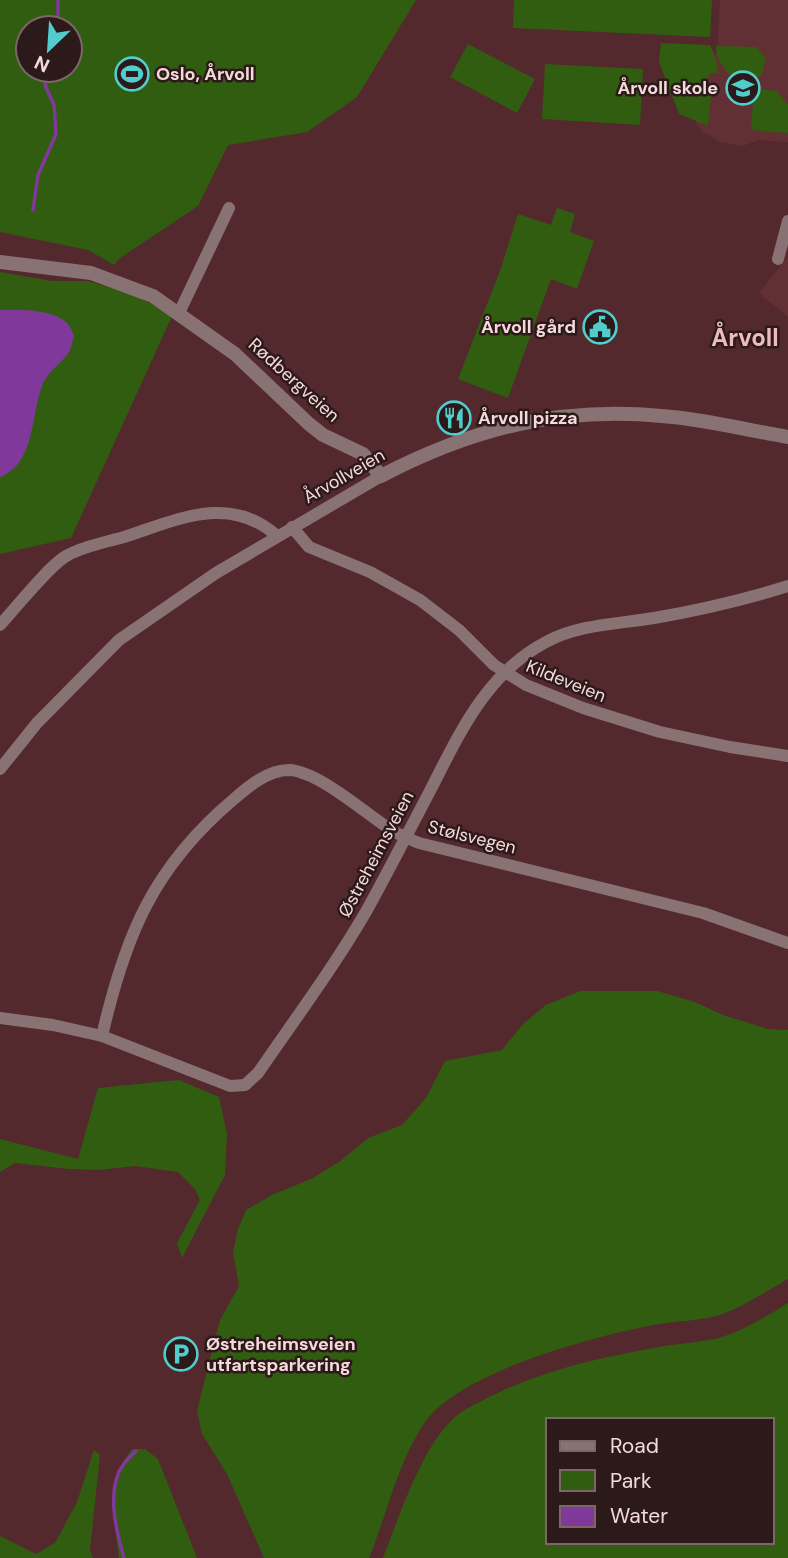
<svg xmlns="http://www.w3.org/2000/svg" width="788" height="1558" font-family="'DM Sans',sans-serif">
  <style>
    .built { fill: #622f34 }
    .green { fill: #305d10; fill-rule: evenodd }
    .water { fill: #80399b }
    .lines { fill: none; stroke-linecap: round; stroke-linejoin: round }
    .stream { stroke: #80399b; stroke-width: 3.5 }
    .minor { stroke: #897273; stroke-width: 12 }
    .tertiary { stroke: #897273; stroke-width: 14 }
    .labels { text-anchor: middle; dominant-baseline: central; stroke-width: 5; stroke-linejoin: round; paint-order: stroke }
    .poi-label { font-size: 18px; font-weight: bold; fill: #f6dadb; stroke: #2c191a; text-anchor: start }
    .street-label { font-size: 18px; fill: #f6dadb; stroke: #2c191a }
    .district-label { font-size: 24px; font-weight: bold; fill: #efbabc; stroke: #2c191a }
  </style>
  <rect width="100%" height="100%" fill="#53292d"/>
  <g class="built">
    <path d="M720 0H788V142L758 140 743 146 720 142 702 131 696 124 699 53H717Z"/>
    <path d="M787 257 788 258V317L759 293Z"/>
  </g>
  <g class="green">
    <path d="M0 0H416L357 97 307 132 228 145 198 206 120 258 114 265 88 250 0 232ZM28 28H70V70H28Z"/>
    <path d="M514 0H712L710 37 513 28Z"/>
    <path d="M661 43 710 45C713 50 719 69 718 73H709L707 93 711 94 708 126 679 114 659 62Z"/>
    <path d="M468 44 535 79 517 113 450 77Z"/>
    <path d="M716 46 756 47 766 58 762 75 758 77 728 74 717 57Z"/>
    <path d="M545 64 643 69 640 125 542 119Z"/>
    <path d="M754 88 777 91 788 105V133L751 130Z"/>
    <path d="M557 208 575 214 570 232 594 241 577 289 551 279 508 398 458 379 501 268 518 214 551 225Z"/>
    <path d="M0 272 52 281H88L129 293 173 314 71 538 0 554Z"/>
    <path d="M580 991H657L695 1002 723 1015 768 1029 788 1030V1279C766 1291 736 1312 712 1317 694 1321 676 1321 659 1324 598 1335 456 1372 423 1425 397 1465 387 1514 369 1558H264L227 1474 202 1434 197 1411 220 1320 239 1286 233 1252 238 1229 246 1210 272 1195 311 1179 339 1162 368 1138 402 1125 426 1098 445 1061 502 1050 523 1024 546 1005Z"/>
    <path d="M179 1080 219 1097 227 1134 225 1175 182 1258 177 1243 200 1200 195 1189 178 1172 135 1166 99 1170 69 1169 15 1163 0 1172V1139L78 1159 98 1088Z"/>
    <path d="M788 1303V1558H383C399 1517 422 1446 455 1417 464 1409 476 1404 487 1398 540 1371 601 1357 659 1347 679 1343 702 1343 722 1337 745 1330 767 1316 788 1303ZM548 1420H772V1542H548Z"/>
    <path d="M132 1449H145L158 1459 197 1558H119C114 1518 105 1483 132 1449Z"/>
    <path d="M94 1450 100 1455 90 1550 93 1558H0V1536L36 1554 55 1543 77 1502Z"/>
  </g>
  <path class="water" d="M0 310C20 310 49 308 66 322 70 325 72 331 74 336 73 341 71 347 69 352 61 364 47 372 42 386 31 415 35 464 0 477Z"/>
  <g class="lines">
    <g class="stream">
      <path d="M49 28 58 16V0"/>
      <path d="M33 210 38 175 56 134 54 105 45 85 48 70"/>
      <path d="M124 1558C117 1534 109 1502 117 1477 120 1466 129 1458 136 1451"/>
    </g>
    <g class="minor">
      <path d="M778 259 788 221"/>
      <path d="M179 313 229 208"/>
      <path d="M292 527 309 547 370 572 420 600 459 630 494 665 526 685 583 708 660 732 730 747 788 756"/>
      <path d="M0 625C15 609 51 563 68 555 84 546 106 542 124 537 177 520 229 493 277 536"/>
      <path d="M0 769 37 723 119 640 216 573 381 476"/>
      <path d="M0 1018 53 1025 102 1036 230 1086 245 1085 258 1073C295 1019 334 967 367 910 389 870 410 829 431 789 460 732 487 673 546 642 579 624 619 624 654 618 700 610 744 600 788 586"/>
      <path d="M102 1036C125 936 153 867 234 799 249 786 268 770 289 770 318 771 365 813 390 829 399 835 409 839 419 843L703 913 788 943"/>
    </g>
    <path class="tertiary" d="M0 262 91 273 153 296 235 354 309 424 323 435 363 454 381 476C471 429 559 406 662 416 704 419 746 430 788 437"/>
  </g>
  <defs>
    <symbol id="stadium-ring" viewBox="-11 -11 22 22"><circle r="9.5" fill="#2c191a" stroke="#52cdcd" stroke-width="1.5"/><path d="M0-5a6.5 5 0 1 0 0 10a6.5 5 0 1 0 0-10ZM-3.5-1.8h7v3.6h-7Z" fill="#52cdcd"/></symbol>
    <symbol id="school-ring" viewBox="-11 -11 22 22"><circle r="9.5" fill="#2c191a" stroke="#52cdcd" stroke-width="1.5"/><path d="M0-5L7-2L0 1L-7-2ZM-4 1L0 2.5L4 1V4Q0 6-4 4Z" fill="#52cdcd"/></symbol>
    <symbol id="civic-ring" viewBox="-11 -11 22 22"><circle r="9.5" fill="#2c191a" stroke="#52cdcd" stroke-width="1.5"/><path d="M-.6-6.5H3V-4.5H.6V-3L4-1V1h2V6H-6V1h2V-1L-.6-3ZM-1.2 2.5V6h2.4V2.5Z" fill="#52cdcd"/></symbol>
    <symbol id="restaurant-ring" viewBox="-11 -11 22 22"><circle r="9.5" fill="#2c191a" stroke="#52cdcd" stroke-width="1.5"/><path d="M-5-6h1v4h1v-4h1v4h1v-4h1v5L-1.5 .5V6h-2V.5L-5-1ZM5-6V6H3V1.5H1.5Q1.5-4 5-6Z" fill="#52cdcd"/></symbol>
    <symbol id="parking-ring" viewBox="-11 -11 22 22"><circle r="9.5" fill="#2c191a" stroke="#52cdcd" stroke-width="1.5"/><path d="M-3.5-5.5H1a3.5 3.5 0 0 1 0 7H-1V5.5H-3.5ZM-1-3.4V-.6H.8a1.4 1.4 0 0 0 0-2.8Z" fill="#52cdcd"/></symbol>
  </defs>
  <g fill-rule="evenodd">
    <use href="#stadium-ring" x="113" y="55" width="38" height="38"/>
    <use href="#school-ring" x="724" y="69" width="38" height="38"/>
    <use href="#civic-ring" x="581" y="308" width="38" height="38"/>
    <use href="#restaurant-ring" x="435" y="399" width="38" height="38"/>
    <use href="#parking-ring" x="162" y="1335" width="38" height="38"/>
  </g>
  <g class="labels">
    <g class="poi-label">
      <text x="156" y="74">Oslo, Årvoll</text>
      <text x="718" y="88" text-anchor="end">Årvoll skole</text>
      <text x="576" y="327" text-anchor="end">Årvoll gård</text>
      <text x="478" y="418">Årvoll pizza</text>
      <text x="206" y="1344">Østreheimsveien<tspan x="206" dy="21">utfartsparkering</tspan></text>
    </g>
    <g class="street-label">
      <text transform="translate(294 380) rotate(42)">Rødbergveien</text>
      <text transform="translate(344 476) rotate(-30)">Årvollveien</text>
      <text transform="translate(566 681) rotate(22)">Kildeveien</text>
      <text transform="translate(472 837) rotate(14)">Stølsvegen</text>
      <text transform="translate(376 854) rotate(-62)">Østreheimsveien</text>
    </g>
    <g class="district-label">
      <text x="745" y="337">Årvoll</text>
    </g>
  </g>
  <rect x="546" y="1418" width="228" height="126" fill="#2c191a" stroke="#7d6667" stroke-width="2"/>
  <rect x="560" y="1441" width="35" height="10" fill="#897273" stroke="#7d6667" stroke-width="2"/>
  <text x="610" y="1453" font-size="21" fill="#f6dadb">Road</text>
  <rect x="560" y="1470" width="35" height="21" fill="#305d10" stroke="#7d6667" stroke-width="2"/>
  <text x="610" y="1488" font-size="21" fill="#f6dadb">Park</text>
  <rect x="560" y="1506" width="35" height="21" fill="#80399b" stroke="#7d6667" stroke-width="2"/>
  <text x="610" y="1523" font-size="21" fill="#f6dadb">Water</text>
  <g transform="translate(49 49) rotate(205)"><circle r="33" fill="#2c191a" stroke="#7d6667" stroke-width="2"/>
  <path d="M0-5L12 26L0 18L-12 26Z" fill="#52cdcd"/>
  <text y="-10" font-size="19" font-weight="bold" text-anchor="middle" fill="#f6dadb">N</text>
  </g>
</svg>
